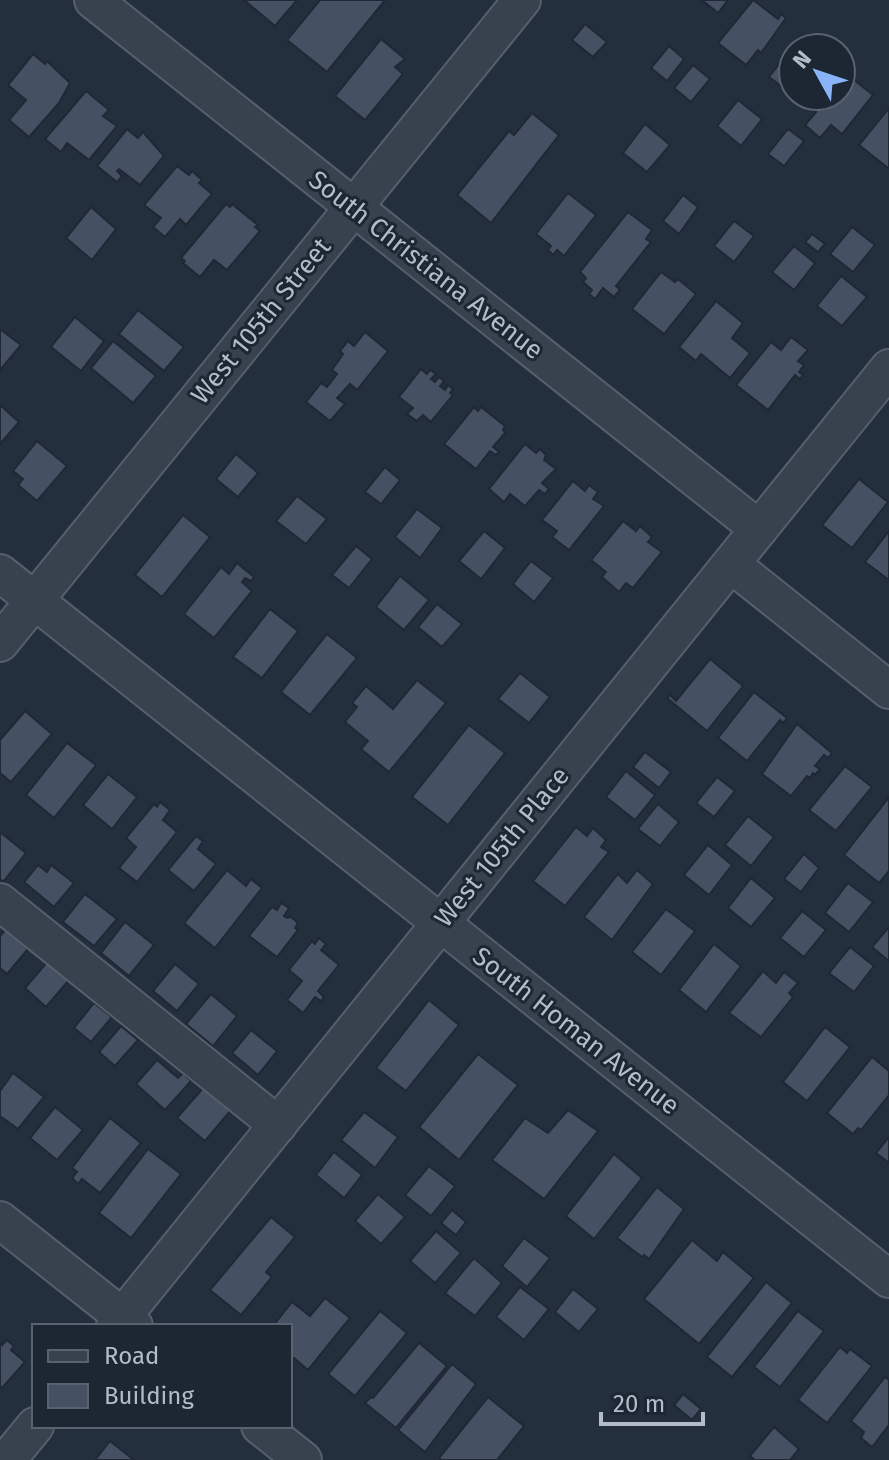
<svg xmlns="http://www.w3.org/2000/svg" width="889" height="1460" font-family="'Fira Sans',sans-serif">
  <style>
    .building { fill: #455162; stroke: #1f2835; stroke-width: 2 }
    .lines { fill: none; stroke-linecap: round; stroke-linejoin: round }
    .minor-casing { stroke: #565f6c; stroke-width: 40 }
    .minor { stroke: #38414e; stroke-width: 36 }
    .labels { text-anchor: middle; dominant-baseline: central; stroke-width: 6; stroke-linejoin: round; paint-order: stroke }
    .street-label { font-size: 26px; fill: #b4bcc9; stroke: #1d2633 }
  </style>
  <rect width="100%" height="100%" fill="#242f3e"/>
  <g class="building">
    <path d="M244 0H297L275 26Z"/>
    <path d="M320 0H385L327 72 287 40Z"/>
    <path d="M702 0H728L718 13Z"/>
    <path d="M753 0 778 19 781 14 786 18 761 53 758 50 746 65 718 43Z"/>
    <path d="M585 24 607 42 593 57 572 40Z"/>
    <path d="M801 36 816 48 819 43 826 48H793V95L769 77Z"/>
    <path d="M381 39 405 59 395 67 403 74 365 120 335 96Z"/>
    <path d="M669 46 684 59 667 81 651 68Z"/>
    <path d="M33 54 45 64 47 61 70 83 59 103 29 137 9 120 26 100 8 85Z"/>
    <path d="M693 65 710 79 691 102 674 88Z"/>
    <path d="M844 72 873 95 842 134 831 125 820 138 805 125 816 112 814 110 825 96H841V76Z"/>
    <path d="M86 91 109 110 103 116 117 126 89 160 67 143 61 152 45 139Z"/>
    <path d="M738 100 762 119 741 146 717 126Z"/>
    <path d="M889 108V167L888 168 859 145Z"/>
    <path d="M532 113 559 135 491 223 457 195 509 131 514 135Z"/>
    <path d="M645 124 670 145 647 172 623 153Z"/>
    <path d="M127 129 138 138 143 132 164 156 140 185 119 169 117 171 122 176 117 182 97 166Z"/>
    <path d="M788 129 804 141 784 166 768 154Z"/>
    <path d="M177 166 189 175 192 171 202 180 199 183 212 194 186 225 180 219 165 237 153 227 161 218 144 205Z"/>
    <path d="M568 193 596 215 564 256 557 250 553 255 548 250 551 246 536 234Z"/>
    <path d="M683 195 698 207 679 234 663 221Z"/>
    <path d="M226 204 230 207 232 204 258 225 255 227 260 231 227 270 214 260 200 277 183 263 185 261 181 258Z"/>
    <path d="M91 207 116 229 92 260 66 238Z"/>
    <path d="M628 212 652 230 646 239 651 242 616 286 620 290 614 297 603 288 595 299 589 294 592 290 583 282 586 278 580 272Z"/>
    <path d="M734 221 754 236 734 262 714 246Z"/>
    <path d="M852 227 875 245 853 272 830 254Z"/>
    <path d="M812 234 825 244 818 252 805 242Z"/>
    <path d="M794 246 815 263 794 290 772 272Z"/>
    <path d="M661 272 675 282 678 279 696 294 664 334 632 309Z"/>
    <path d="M841 276 867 297 842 326 817 306Z"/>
    <path d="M716 301 743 323 732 338 750 353 730 378 701 354 696 361 679 347Z"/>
    <path d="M138 310 184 347 164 371 119 334Z"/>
    <path d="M75 317 104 341 81 371 51 347Z"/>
    <path d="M0 329 21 345 0 370Z"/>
    <path d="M365 332 388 351 357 390 350 384 337 398 345 404 330 421 306 402 321 383 327 387 337 374 332 370 343 354 340 351 348 341 354 346Z"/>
    <path d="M791 337 808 350 798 361 804 365 799 372 803 375 800 379 795 375 768 410 736 385 771 342 781 350Z"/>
    <path d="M113 341 156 376 133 403 91 368Z"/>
    <path d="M421 369 427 374 430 370 436 374 431 379 435 382 439 377 444 381 440 386 445 390 448 385 453 389 450 393 453 395 431 422 423 415 417 421 407 414 413 408 399 397Z"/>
    <path d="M0 405 19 422 0 444Z"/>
    <path d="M474 407 478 411 481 407 505 426 503 430 505 433 493 447 499 452 496 455 490 451 476 469 444 444Z"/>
    <path d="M37 441 67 466 37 501 18 485 23 479 13 471Z"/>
    <path d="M525 444 536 453 540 449 546 455 544 460 556 469 542 483 549 489 545 494 539 490 525 506 510 494 504 502 489 489Z"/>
    <path d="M236 454 258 473 238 497 216 479Z"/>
    <path d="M385 467 400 480 381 504 365 492Z"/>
    <path d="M859 479 888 502 852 548 822 525Z"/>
    <path d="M573 481 585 491 589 485 598 492 593 499 604 506 569 550 552 537 557 531 542 520Z"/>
    <path d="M297 496 327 519 306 544 276 521Z"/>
    <path d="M417 509 442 528 420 558 395 537Z"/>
    <path d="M183 515 210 537 162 597 135 575Z"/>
    <path d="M623 521 636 531 640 526 652 537 648 542 662 552 633 588 626 583 619 592 602 577 606 572 591 560Z"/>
    <path d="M484 531 505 548 481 579 459 561Z"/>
    <path d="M889 531V580L865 562Z"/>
    <path d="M356 546 372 559 349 588 332 575Z"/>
    <path d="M531 561 553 578 534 602 513 584Z"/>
    <path d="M237 563 254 577 251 581 245 578 242 582 252 591 214 638 184 614 221 567 229 574Z"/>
    <path d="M400 576 429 600 404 630 376 607Z"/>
    <path d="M437 604 462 624 442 647 418 627Z"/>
    <path d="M270 609 298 631 262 678 233 657Z"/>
    <path d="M327 634 357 658 310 715 281 692Z"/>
    <path d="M710 659 743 686 707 731 667 698 670 695 676 701Z"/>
    <path d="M520 673 550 697 529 723 498 699Z"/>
    <path d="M417 680 446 703 389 772 361 749 368 741 345 722 357 707 352 703 366 686 393 709Z"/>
    <path d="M754 692 787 718 783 723 780 720 747 761 718 738Z"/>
    <path d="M25 711 52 734 11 782 0 773V740Z"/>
    <path d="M797 724 832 753 828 758 824 755 815 766 820 769 815 775 813 773 810 778 807 776 791 796 762 774Z"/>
    <path d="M469 725 505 753 448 825 412 797Z"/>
    <path d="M67 743 96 765 54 818 26 795Z"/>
    <path d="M645 752 671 772 659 788 633 767Z"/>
    <path d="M845 766 872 787 836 831 809 810Z"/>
    <path d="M626 771 655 795 635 820 606 797Z"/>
    <path d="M108 774 137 797 112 829 83 805Z"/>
    <path d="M717 777 735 791 714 817 696 803Z"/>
    <path d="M889 797V871L879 883 844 855Z"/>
    <path d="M160 802 170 810 163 820 177 832 137 882 119 868 136 847 126 838 154 804 157 807Z"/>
    <path d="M658 804 679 822 660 846 638 829Z"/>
    <path d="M748 816 774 837 751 866 725 845Z"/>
    <path d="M576 827 587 836 593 828 606 840 601 847 609 852 565 906 533 881Z"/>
    <path d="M0 832 26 853 3 882 0 879Z"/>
    <path d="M196 836 203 841 198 849 216 864 194 891 168 870Z"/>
    <path d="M708 845 732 865 709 895 684 875Z"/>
    <path d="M804 854 819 868 801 892 784 879Z"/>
    <path d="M38 865 47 872 51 865 74 883 54 907 24 882Z"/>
    <path d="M227 870 246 886 251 879 262 888 215 948 184 923Z"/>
    <path d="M637 870 653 884 612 940 584 917 618 874 627 883Z"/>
    <path d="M751 878 775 898 751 927 728 908Z"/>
    <path d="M848 883 873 902 849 932 825 913Z"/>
    <path d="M85 894 117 919 94 946 63 922Z"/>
    <path d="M281 903 289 908 284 916 288 918 290 916 298 923 295 928 298 930 277 957 249 936 272 907 277 910Z"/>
    <path d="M666 909 695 931 661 975 632 952Z"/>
    <path d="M802 911 826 930 804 957 780 938Z"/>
    <path d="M125 922 154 945 129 976 101 953Z"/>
    <path d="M889 927V961L872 947Z"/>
    <path d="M5 930 28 949 7 974 0 968V936Z"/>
    <path d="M319 938 326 944 321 950 339 965 318 991 324 997 321 1001 315 997 303 1013 287 1000 302 981 289 970 312 941 315 944Z"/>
    <path d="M714 944 741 966 706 1012 679 990Z"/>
    <path d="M850 947 874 966 854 992 829 973Z"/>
    <path d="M48 961 69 980 46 1007 25 988Z"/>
    <path d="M175 964 199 984 177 1011 153 991Z"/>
    <path d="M763 971 776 983 784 972 798 983 789 993 793 997 761 1037 729 1013Z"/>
    <path d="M211 994 237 1016 213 1046 186 1024Z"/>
    <path d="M429 1000 459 1025 406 1091 376 1068Z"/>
    <path d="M94 1003 112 1017 91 1042 74 1028Z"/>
    <path d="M121 1026 138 1040 115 1066 99 1052Z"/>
    <path d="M825 1027 850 1047 807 1101 783 1082Z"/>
    <path d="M251 1030 277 1051 258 1075 232 1053Z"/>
    <path d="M478 1054 518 1085 459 1160 419 1127Z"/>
    <path d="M872 1057 889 1071V1095L861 1130 858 1128 853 1134 827 1113Z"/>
    <path d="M157 1060 178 1078 183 1073 191 1081 165 1110 136 1084Z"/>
    <path d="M13 1073 44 1097 18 1129 0 1116V1091Z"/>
    <path d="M203 1088 231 1110 205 1141 177 1118Z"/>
    <path d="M55 1107 83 1130 57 1160 30 1138Z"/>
    <path d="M568 1110 598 1131 544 1199 492 1160 525 1118 548 1133Z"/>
    <path d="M364 1112 398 1137 375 1168 341 1140Z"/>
    <path d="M110 1118 141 1143 100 1193 82 1179 78 1184 72 1178 77 1172 72 1168Z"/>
    <path d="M889 1137V1163L876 1153Z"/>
    <path d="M148 1149 181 1174 131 1238 99 1213Z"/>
    <path d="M334 1152 362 1175 344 1198 316 1175Z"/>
    <path d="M614 1154 642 1178 594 1239 566 1216Z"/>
    <path d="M429 1166 455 1186 431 1216 405 1195Z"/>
    <path d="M657 1187 684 1209 649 1259 644 1255 642 1257 617 1238Z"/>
    <path d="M378 1194 405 1217 381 1244 355 1221Z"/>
    <path d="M452 1210 466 1222 456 1235 441 1223Z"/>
    <path d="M271 1217 295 1237 266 1272 272 1277 241 1315 210 1290Z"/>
    <path d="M436 1231 461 1253 435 1283 410 1261Z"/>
    <path d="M524 1238 550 1258 527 1287 502 1266Z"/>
    <path d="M692 1240 717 1261 723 1252 754 1278 699 1344 644 1299Z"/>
    <path d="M474 1258 502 1283 475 1316 445 1293Z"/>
    <path d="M766 1282 792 1303 732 1377 707 1357Z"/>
    <path d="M520 1287 549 1309 524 1340 496 1317Z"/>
    <path d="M573 1289 598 1309 579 1332 555 1312Z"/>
    <path d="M325 1298 350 1318 308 1370 294 1358 290 1361V1326H273L292 1302 310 1316Z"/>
    <path d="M380 1311 407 1333 355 1396 328 1374Z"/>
    <path d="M798 1311 824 1331 780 1387 754 1367Z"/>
    <path d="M7 1340 14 1346 11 1350 25 1362 2 1388 0 1386V1343L2 1345Z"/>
    <path d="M419 1343 447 1366 396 1428 365 1403 371 1397 373 1398Z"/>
    <path d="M840 1347 847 1353 850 1349 872 1366 827 1423 798 1400Z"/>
    <path d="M452 1364 476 1384 425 1452 398 1430Z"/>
    <path d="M885 1377 889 1380V1425L872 1447 861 1438 864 1432 851 1421Z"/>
    <path d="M683 1394 701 1409 692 1420 674 1405Z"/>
    <path d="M488 1397 524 1426 497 1460H441L439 1458Z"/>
    <path d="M774 1427 799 1449 790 1460H755L750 1456Z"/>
    <path d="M110 1441 134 1460H95Z"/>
  </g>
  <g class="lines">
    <defs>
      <g id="minor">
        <path d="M93 0 759 529"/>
        <path d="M731 564 889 690"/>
        <path d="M0 573 889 1279"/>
        <path d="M0 643 522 0"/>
        <path d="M0 902 278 1125"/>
        <path d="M0 1220 134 1326"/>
        <path d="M115 1326 889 368"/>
        <path d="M260 1426 303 1460"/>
        <path d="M7 1460 35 1426"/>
      </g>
    </defs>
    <use href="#minor" class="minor-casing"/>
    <use href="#minor" class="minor"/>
  </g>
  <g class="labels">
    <g class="street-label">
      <text transform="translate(426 265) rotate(38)">South Christiana Avenue</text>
      <text transform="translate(261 321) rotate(-51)">West 105th Street</text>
      <text transform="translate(502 847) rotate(-51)">West 105th Place</text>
      <text transform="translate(576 1031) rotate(38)">South Homan Avenue</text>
    </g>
  </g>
  <rect x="32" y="1324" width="260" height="104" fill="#1d2633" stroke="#59626f" stroke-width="2"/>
  <rect x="48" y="1350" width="40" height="12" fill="#38414e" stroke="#59626f" stroke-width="2"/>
  <text x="104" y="1364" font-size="24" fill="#b4bcc9">Road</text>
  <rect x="48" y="1384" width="40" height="24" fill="#455162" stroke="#59626f" stroke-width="2"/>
  <text x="104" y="1404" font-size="24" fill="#b4bcc9">Building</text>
  <g transform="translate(817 72) rotate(310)"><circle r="38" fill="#1d2633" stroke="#59626f" stroke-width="2"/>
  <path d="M0-6L14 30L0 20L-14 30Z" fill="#8ab4f8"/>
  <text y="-12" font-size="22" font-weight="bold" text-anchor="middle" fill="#b4bcc9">N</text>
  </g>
  <path d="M601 1412v12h102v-12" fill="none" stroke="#b4bcc9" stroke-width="4"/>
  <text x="613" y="1412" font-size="24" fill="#b4bcc9" stroke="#1d2633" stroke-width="6" paint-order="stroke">20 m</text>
</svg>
